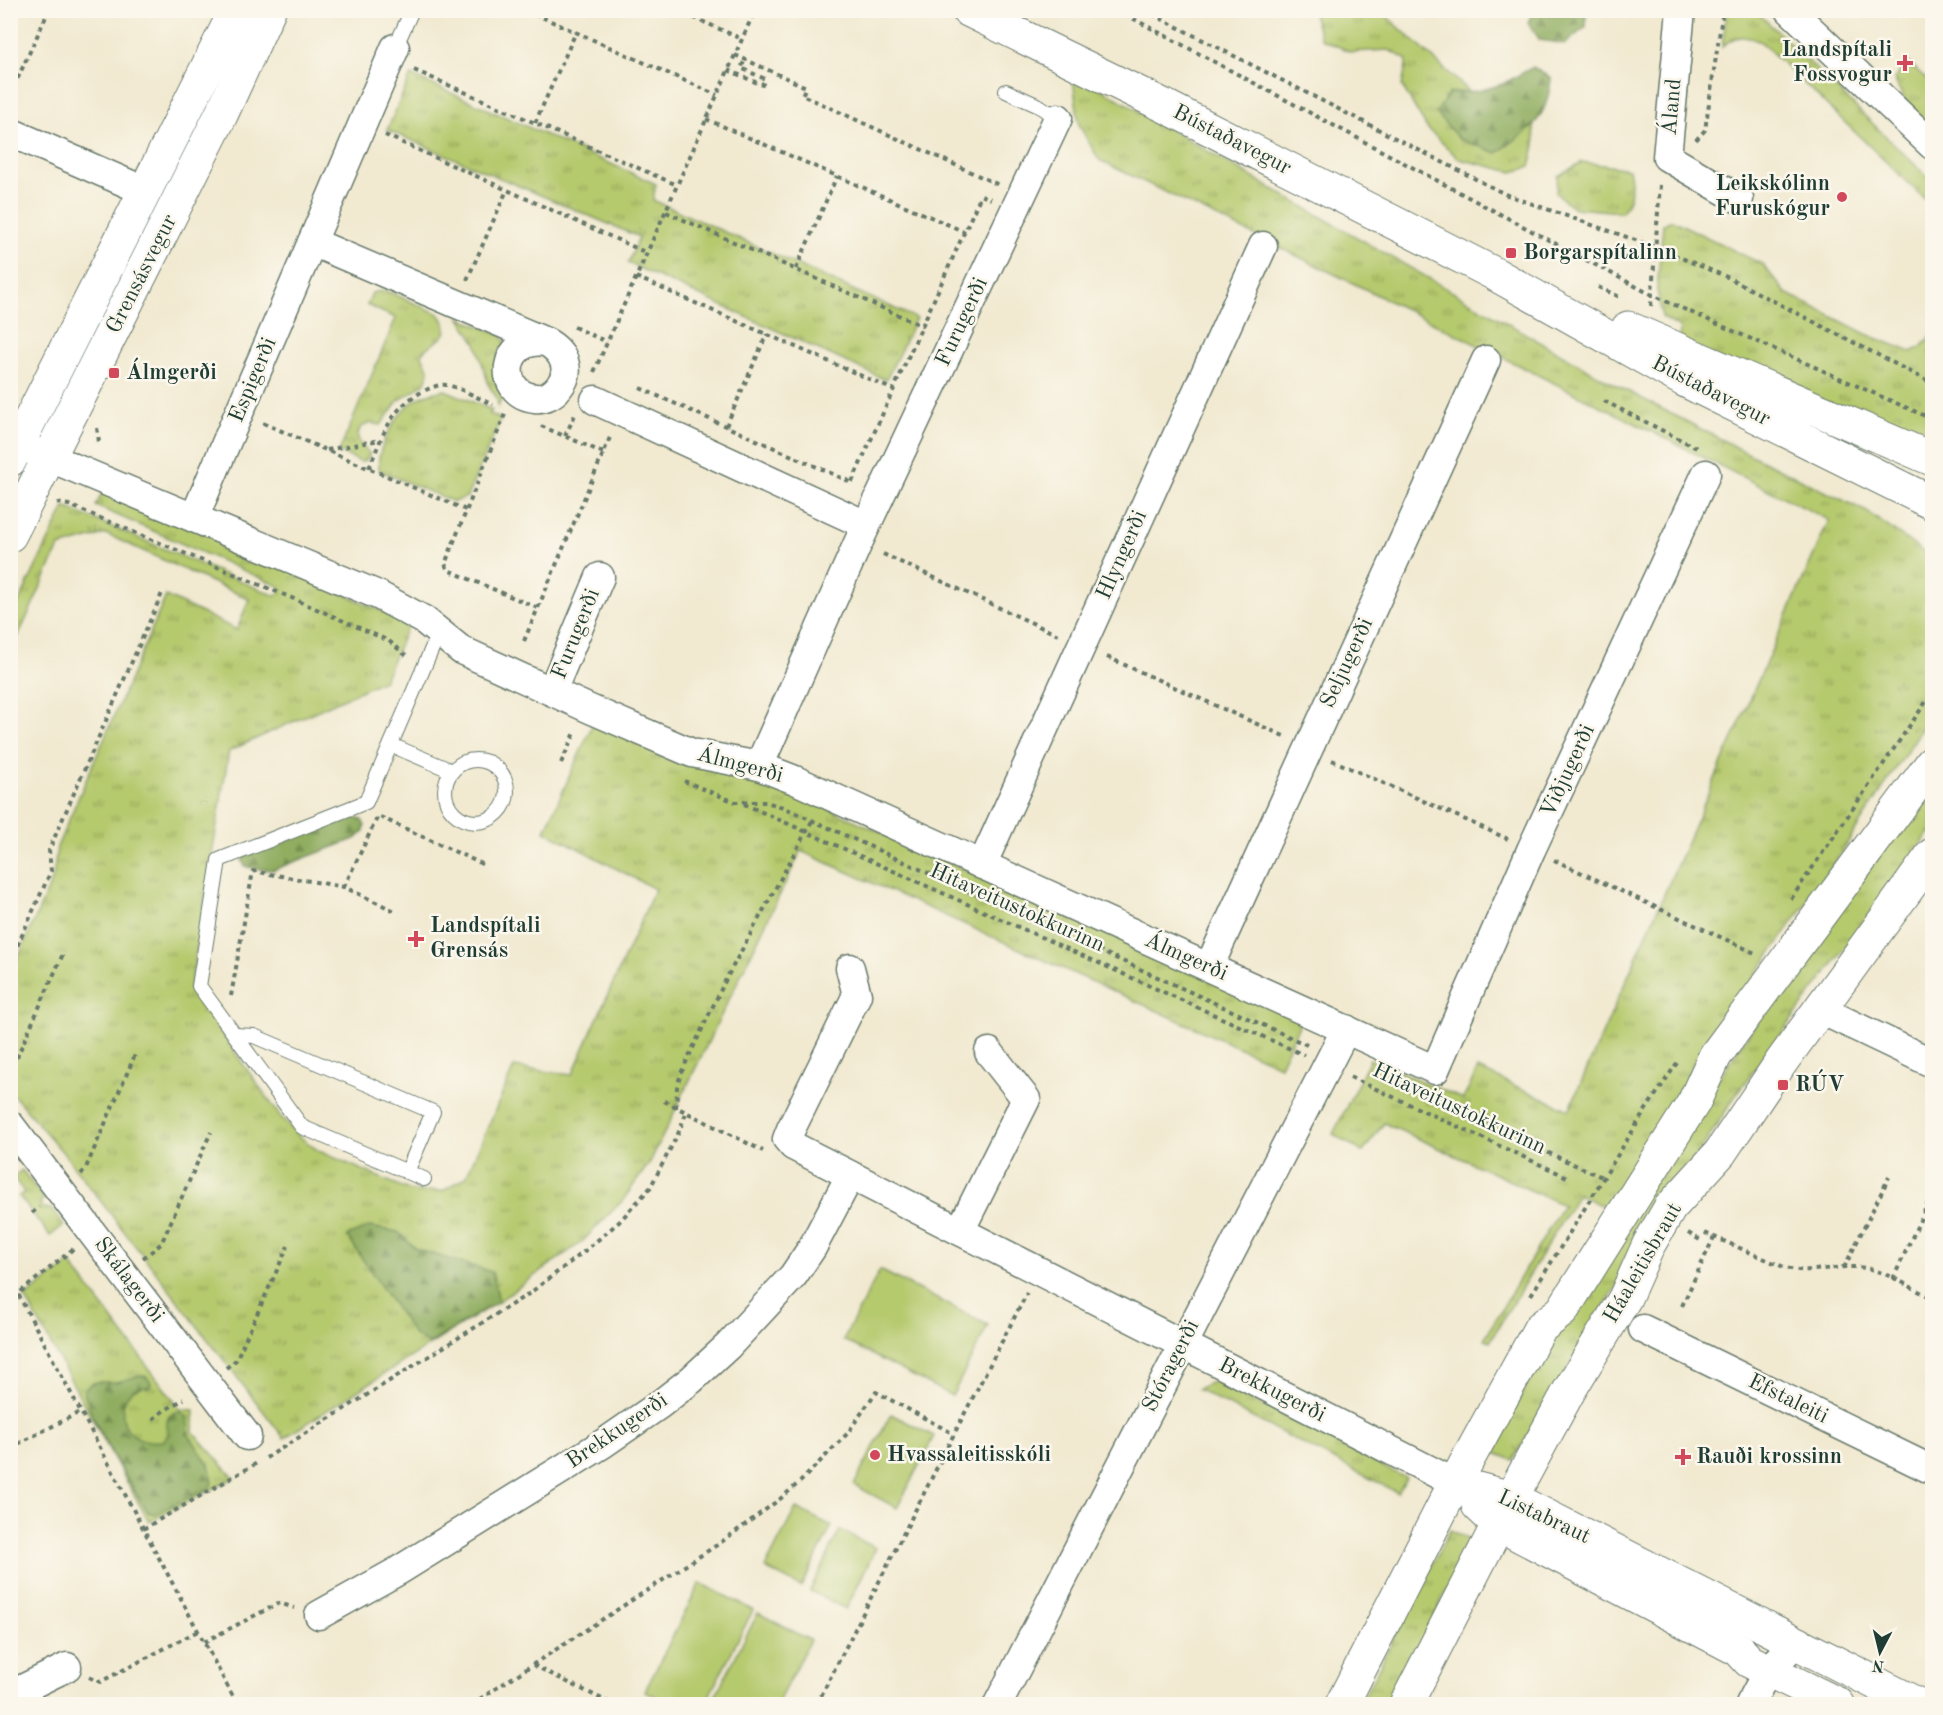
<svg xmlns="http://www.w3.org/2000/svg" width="1943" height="1715" font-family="'Old Standard TT',serif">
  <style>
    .grass { fill: url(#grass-tufts); stroke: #6a8350; stroke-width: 1.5 }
    .forest { fill: url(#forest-firs); stroke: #58754a; stroke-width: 1.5 }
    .pitch { fill: #b5c96d; stroke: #6a8350; stroke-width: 1.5 }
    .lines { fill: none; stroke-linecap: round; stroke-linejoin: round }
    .service-casing { stroke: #68796b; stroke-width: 16 }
    .minor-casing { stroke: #68796b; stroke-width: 31 }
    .tertiary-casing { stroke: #68796b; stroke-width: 35 }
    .secondary-casing { stroke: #68796b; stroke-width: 35 }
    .path { stroke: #68796b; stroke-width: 4; stroke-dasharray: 4.5 4.5; stroke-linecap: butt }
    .service { stroke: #fff; stroke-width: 14 }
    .minor { stroke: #fff; stroke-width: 28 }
    .tertiary { stroke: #fff; stroke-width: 33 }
    .secondary { stroke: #fff; stroke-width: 33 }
    .poi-dot { fill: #d1495b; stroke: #fbf7ec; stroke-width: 2 }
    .labels { text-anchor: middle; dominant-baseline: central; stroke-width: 5; stroke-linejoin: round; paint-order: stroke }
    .poi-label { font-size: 22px; font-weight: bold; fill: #1f3d34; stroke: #fbf7ec; text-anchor: start }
    .street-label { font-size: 22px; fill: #1f3d34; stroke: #fbf7ec }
  </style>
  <defs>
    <pattern id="grass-tufts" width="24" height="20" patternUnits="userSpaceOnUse" patternTransform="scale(1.5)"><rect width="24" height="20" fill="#b5c96d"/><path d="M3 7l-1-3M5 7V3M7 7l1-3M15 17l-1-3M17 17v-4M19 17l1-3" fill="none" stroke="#93a45a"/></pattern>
    <pattern id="forest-firs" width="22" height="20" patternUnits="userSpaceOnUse" patternTransform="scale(1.5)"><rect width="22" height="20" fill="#90ad60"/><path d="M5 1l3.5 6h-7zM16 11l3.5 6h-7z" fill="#758e50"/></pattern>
  </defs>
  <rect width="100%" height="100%" fill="#fbf7ec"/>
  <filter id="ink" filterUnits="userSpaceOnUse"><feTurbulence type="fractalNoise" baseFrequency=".0167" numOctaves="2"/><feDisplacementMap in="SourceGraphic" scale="12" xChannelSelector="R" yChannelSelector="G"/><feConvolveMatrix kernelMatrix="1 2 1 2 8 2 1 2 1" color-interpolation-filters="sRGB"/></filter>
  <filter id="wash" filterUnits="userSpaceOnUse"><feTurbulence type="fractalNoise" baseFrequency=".008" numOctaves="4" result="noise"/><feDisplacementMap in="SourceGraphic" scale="24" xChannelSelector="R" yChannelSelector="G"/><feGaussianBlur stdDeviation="1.35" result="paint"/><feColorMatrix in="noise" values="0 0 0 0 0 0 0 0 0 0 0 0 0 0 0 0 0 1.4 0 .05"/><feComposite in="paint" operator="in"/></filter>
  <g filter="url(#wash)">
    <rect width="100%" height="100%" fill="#f1e9d0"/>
    <g class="grass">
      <path d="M1312 11H1381L1470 92 1449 93 1497 153 1534 126 1535 145 1530 167 1513 172 1459 159 1427 128 1402 86 1407 60 1389 50 1351 52 1321 39Z"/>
      <path d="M1727 11H1756L1932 181V206L1761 42C1745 35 1735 34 1722 47Z"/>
      <path d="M1908 62 1932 84V128L1907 104 1894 79Z"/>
      <path d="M1072 72 1269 187 1610 382 1755 457 1867 512 1925 553 1932 567V713L1831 868 1690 1068 1680 1105 1621 1197 1600 1205 1578 1194 1490 1341 1484 1339 1563 1205 1384 1123 1363 1152 1333 1134 1370 1059 1463 1099 1478 1069 1569 1110 1829 520 1359 286 1099 160 1079 125Z"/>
      <path d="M411 75 656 184 653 200 916 318 886 380 628 263 639 237 387 130Z"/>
      <path d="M1582 162 1629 169C1633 185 1632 200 1622 212L1574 208 1556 193 1558 176Z"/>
      <path d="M1672 220 1762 264 1786 293 1866 334 1911 352 1920 348 1932 335V452L1679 342 1680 328 1662 317 1657 290 1663 224Z"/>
      <path d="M385 290 439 314C461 341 423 343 422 354 422 359 428 366 429 371L425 383 397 402 381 425 370 423 361 427C353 439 362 446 370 454L367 460 361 462 339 452 396 318 367 305 372 293Z"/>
      <path d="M460 318 502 335 505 343V392L498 407 497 398 489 386 476 343Z"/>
      <path d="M445 390 492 410 490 414 501 419 467 497 454 502 380 471C373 454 396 414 410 404 419 396 433 392 445 390Z"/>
      <path d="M104 488 409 623 384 680 229 751 190 989 280 1116 300 1137 319 1151 411 1191H443L466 1177 514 1067 572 1075 655 889 545 831 595 719 734 767 1302 1019 1280 1066 801 851 650 1162 623 1200 582 1242 499 1301 284 1438 65 1155 10 1091 11 973 53 878 57 847 166 596 237 630 249 599 106 534 59 547 11 652V618L65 507 276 596 281 587 96 506Z"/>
      <path d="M1932 787V830L1736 1095 1667 1202 1513 1460 1492 1452 1521 1396 1588 1281 1700 1106 1804 953Z"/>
      <path d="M22 1170 44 1199 40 1202 43 1208 51 1209 64 1225 50 1236 19 1196 24 1192 13 1177Z"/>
      <path d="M70 1263 180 1409 194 1410 193 1432 234 1478 149 1522 25 1297Z"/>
      <path d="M1214 1381 1406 1478 1398 1493 1197 1389Z"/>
      <path d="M1450 1530 1471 1541 1391 1704H1360Z"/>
    </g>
    <g class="forest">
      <path d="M1538 10 1586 11V27L1565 44 1540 40 1528 23 1532 13Z"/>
      <path d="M1533 67 1551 78C1547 122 1530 129 1497 153L1459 139 1436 113 1449 93 1478 91 1503 84Z"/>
      <path d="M351 816 362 820 365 826 364 831 357 838 273 870 256 869 245 866 242 860 245 856Z"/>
      <path d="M369 1227 398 1232 416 1249 492 1272 499 1301 429 1344 414 1335 347 1236Z"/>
      <path d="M141 1375 147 1377 151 1383 149 1387C116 1381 107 1447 163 1441L169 1434C165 1421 166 1414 180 1411L187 1417 189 1435 209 1465 213 1482 209 1488 155 1514 148 1512C126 1478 95 1430 84 1392 91 1377 103 1384 116 1382 124 1381 133 1377 141 1375Z"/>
    </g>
    <g class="pitch">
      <path d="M880 1270 988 1325 952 1396 843 1340Z"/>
      <path d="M891 1414 934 1436 897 1508 854 1485Z"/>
      <path d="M796 1508 832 1526 801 1587 765 1568Z"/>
      <path d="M840 1530 876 1548 846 1609 810 1591Z"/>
      <path d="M700 1583 753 1610 705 1704H672L645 1691Z"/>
      <path d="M758 1613 810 1640 777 1704H711Z"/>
    </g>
  </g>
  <g filter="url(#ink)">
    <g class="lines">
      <defs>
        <g id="service">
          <path d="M395 48 412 10"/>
          <path d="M1006 91 1039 106 1058 118"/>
          <path d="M391 745 452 771"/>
          <circle cx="476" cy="791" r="31"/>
          <path d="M235 1035 254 1036 433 1112 407 1172"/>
          <path d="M424 1179 302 1127 199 986 219 860 366 802 439 632"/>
        </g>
        <g id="minor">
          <path d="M1681 10 1667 157 1739 199"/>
          <path d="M1790 10 1932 145"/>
          <path d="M10 132 145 191"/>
          <path d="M312 242 546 342C563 351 573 370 559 387 553 395 544 399 535 398 495 394 502 335 546 342"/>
          <path d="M595 400 866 525"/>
          <path d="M29 449 378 595 424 620 461 650 590 709 692 753 759 766 795 780 1435 1070 1531 850 1706 474"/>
          <path d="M194 518 395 48"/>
          <path d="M552 691 600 577"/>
          <path d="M759 766 858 543 1058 118"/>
          <path d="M982 865 1263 246"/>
          <path d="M1209 967 1486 360"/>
          <path d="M850 968 857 995 791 1129 787 1139 793 1146 1455 1483"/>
          <path d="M1819 1009 1932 1063"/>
          <path d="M10 1125 247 1436"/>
          <path d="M960 1231 1026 1099 989 1052"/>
          <path d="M1643 1329 1932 1470"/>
          <path d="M319 1615 398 1571 604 1443 659 1405 691 1380 728 1346 793 1276 812 1248 850 1176"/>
          <path d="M10 1695 67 1667"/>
          <path d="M998 1704 1346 1029"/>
          <path d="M1750 1704 1768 1670 1796 1643"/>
        </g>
        <g id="tertiary">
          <path d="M1455 1483 1511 1498 1917 1704"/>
          <path d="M1478 1505 1498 1524 1739 1650 1749 1661 1838 1704"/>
        </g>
        <g id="secondary">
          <path d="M968 10 1167 107 1493 273 1684 380 1932 503"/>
          <path d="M1628 328 1932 459"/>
          <path d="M10 460 236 10"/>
          <path d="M10 535 222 113 269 10"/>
          <path d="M1342 1704 1455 1483 1540 1328 1562 1311 1694 1102 1715 1056 1932 763"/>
          <path d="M1406 1704 1523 1476 1569 1391 1625 1298 1649 1244 1670 1208 1720 1153 1782 1061 1932 855"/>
        </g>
      </defs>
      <use href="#service" class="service-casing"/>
      <use href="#minor" class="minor-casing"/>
      <use href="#tertiary" class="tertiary-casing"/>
      <use href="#secondary" class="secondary-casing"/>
      <g class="path">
        <path d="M526 10 717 95"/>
        <path d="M677 10 742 39"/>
        <path d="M908 10 941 20"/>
        <path d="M1117 10 1652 295 1932 419"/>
        <path d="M1144 10 1507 195 1655 247 1727 277 1932 383"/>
        <path d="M735 55 806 87 802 95 999 185"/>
        <path d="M414 70 677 185"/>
        <path d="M728 70 762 85 765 79 741 68 745 60"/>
        <path d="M10 95 49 10"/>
        <path d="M706 119 965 232"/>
        <path d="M535 123 576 32"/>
        <path d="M385 135 647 253"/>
        <path d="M1696 140 1705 130 1723 10"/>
        <path d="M666 212 923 326"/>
        <path d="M796 269 837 176"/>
        <path d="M636 277 894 390"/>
        <path d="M467 280 507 190"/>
        <path d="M1598 287 1622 298"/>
        <path d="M1651 306 1660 185"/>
        <path d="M574 327 607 342"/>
        <path d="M594 372 755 10"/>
        <path d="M640 388 853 483"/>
        <path d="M1604 401 1699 449"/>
        <path d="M505 414 445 564 448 570 538 608"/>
        <path d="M263 423 466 510"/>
        <path d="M541 426 604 453"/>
        <path d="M726 426 767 334"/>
        <path d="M97 428 99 442"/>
        <path d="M565 436 575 415"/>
        <path d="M327 450 380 440"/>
        <path d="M369 468C382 437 391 406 424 391 430 388 439 384 446 385 457 386 482 400 493 405"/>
        <path d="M852 482 981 195 991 199"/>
        <path d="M57 503 69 505 294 599 389 641 408 657"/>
        <path d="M883 554 1058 635"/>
        <path d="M524 641 611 435"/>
        <path d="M1107 657 1286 737"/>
        <path d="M1332 760 1508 839"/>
        <path d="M561 763 575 733"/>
        <path d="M684 781 735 802H766L783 807 1307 1045"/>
        <path d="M744 804 1304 1055"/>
        <path d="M1554 860 1755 953"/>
        <path d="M344 887 378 816 484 865"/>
        <path d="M1791 899 1932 693"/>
        <path d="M10 962 51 871 49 850 163 591"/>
        <path d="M231 996 253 871 344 887 397 912"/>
        <path d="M10 1064 16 1059 63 954"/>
        <path d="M1350 1077 1567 1177"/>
        <path d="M1425 1097 1604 1178"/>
        <path d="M664 1101 763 1151"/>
        <path d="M676 1108 677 1087 681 1073 726 979 812 821"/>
        <path d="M81 1174 85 1170 135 1055"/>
        <path d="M32 1213 39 1207"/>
        <path d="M1688 1233 1700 1240"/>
        <path d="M1705 1233 1786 1268C1810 1274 1832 1266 1856 1267 1880 1267 1911 1288 1932 1298"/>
        <path d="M73 1249 18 1294 237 1704"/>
        <path d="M143 1258 161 1244 211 1132"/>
        <path d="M1844 1268 1889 1177"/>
        <path d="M1893 1279 1932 1194"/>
        <path d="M1531 1295 1645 1111 1677 1063"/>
        <path d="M1682 1306 1714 1237"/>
        <path d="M226 1368 236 1360 288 1246"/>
        <path d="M153 1419 162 1412 184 1399"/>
        <path d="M10 1448 80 1412"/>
        <path d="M266 1458 530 1293 586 1250 619 1222 650 1188 678 1134 686 1113"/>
        <path d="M143 1529 257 1463"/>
        <path d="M204 1642 279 1603 295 1608"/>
        <path d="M533 1665 612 1704"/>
        <path d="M89 1677 100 1682 198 1631"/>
        <path d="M472 1704 720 1543 780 1499 801 1481 847 1434 876 1392 954 1434"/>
        <path d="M817 1704 954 1434 1027 1293"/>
      </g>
      <use href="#service" class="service"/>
      <use href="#minor" class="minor"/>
      <use href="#tertiary" class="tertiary"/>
      <use href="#secondary" class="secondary"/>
    </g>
  </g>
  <g class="poi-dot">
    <path d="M1902 54h6v6h6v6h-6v6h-6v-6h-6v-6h6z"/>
    <circle cx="1842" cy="197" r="6"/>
    <rect x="1505" y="247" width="12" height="12" rx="3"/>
    <rect x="108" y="367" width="12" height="12" rx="3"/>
    <path d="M413 930h6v6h6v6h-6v6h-6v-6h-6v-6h6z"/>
    <rect x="1777" y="1079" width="12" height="12" rx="3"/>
    <circle cx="875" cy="1455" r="6"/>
    <path d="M1680 1448h6v6h6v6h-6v6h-6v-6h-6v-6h6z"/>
  </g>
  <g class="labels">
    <g class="poi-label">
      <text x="1892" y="50" text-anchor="end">Landspítali<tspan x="1892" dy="25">Fossvogur</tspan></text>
      <text x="1830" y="184" text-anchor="end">Leikskólinn<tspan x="1830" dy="25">Furuskógur</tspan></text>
      <text x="1523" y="253">Borgarspítalinn</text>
      <text x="126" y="373">Álmgerði</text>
      <text x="430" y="926">Landspítali<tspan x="430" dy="25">Grensás</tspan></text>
      <text x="1795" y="1085">RÚV</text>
      <text x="887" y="1455">Hvassaleitisskóli</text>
      <text x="1696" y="1457">Rauði krossinn</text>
    </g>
    <g class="street-label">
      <text transform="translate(1672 107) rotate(-85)">Áland</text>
      <text transform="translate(1232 140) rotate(27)">Bústaðavegur</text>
      <text transform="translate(142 274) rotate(-63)">Grensásvegur</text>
      <text transform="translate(962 322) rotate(-65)">Furugerði</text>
      <text transform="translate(253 380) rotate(-67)">Espigerði</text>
      <text transform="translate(1711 391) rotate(27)">Bústaðavegur</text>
      <text transform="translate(1122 555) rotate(-66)">Hlyngerði</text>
      <text transform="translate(576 634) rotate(-68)">Furugerði</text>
      <text transform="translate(1347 663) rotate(-65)">Seljugerði</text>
      <text transform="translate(740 765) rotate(15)">Álmgerði</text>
      <text transform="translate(1568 771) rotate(-65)">Viðjugerði</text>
      <text transform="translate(1017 908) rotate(24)">Hitaveitustokkurinn</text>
      <text transform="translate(1186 957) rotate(24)">Álmgerði</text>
      <text transform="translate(1459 1109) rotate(25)">Hitaveitustokkurinn</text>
      <text transform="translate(1643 1263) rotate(-60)">Háaleitisbraut</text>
      <text transform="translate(129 1280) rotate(53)">Skálagerði</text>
      <text transform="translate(1171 1366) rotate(-63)">Stóragerði</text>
      <text transform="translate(1272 1390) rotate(27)">Brekkugerði</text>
      <text transform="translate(1788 1399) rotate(26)">Efstaleiti</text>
      <text transform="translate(617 1431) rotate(-34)">Brekkugerði</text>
      <text transform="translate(1544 1517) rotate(25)">Listabraut</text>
    </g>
  </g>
  <rect width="1943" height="1715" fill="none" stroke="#fbf7ec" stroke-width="36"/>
  <g transform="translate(1880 1652) rotate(187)" stroke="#fbf7ec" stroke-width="4.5" paint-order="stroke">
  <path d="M0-4.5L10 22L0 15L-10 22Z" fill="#1f3d34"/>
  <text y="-9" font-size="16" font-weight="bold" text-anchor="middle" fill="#1f3d34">N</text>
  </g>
</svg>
